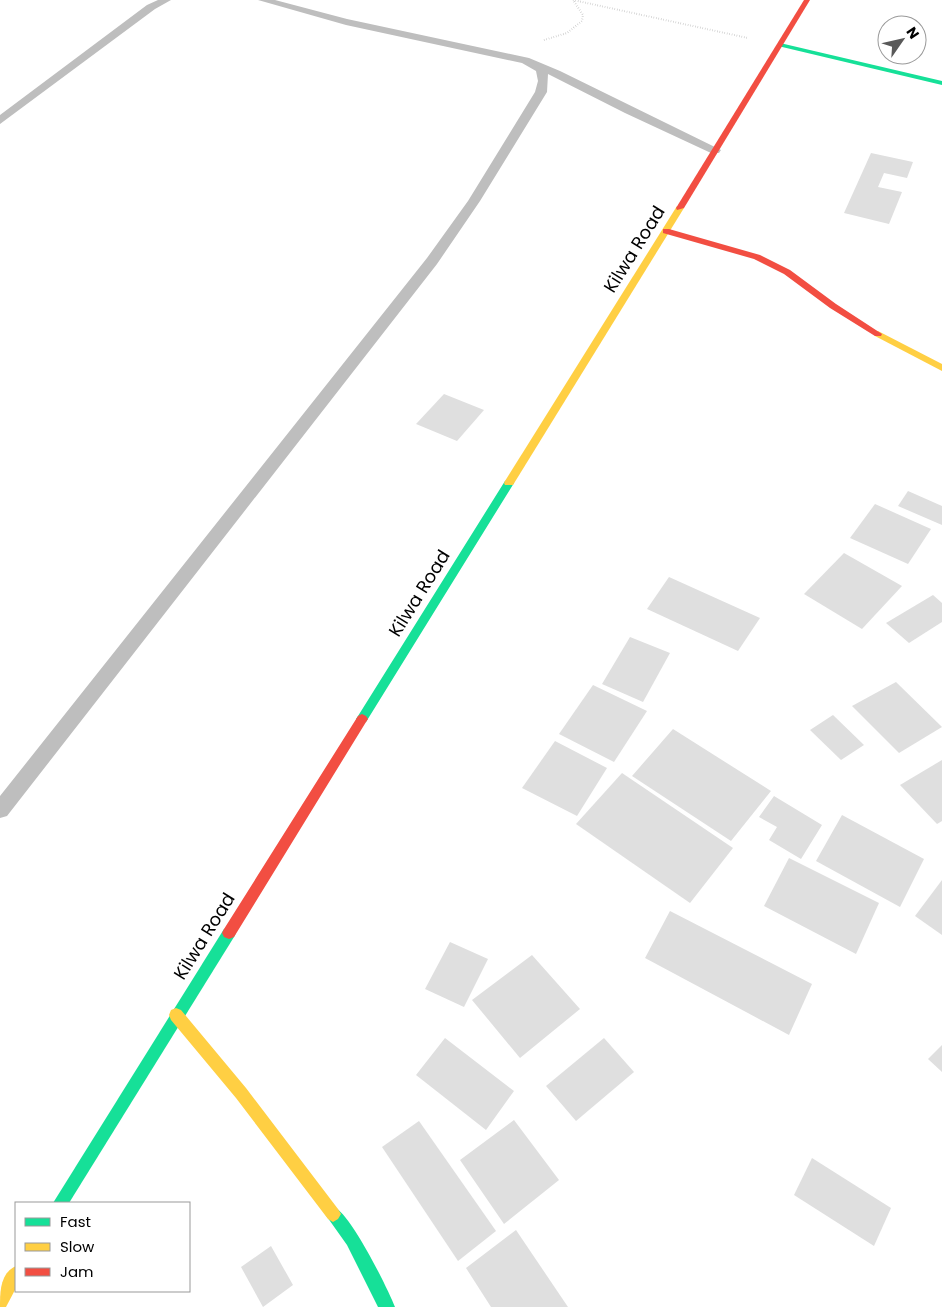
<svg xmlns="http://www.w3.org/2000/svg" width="942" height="1307" font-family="Poppins,sans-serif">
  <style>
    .building { fill: #dfdfdf }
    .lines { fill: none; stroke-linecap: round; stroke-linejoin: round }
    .path { stroke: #b9b9b9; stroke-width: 2; stroke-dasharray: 0.5 2; stroke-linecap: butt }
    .lane { fill: #bebebe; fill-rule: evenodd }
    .fast { fill: #16e098; fill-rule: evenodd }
    .slow { fill: #ffcf43; fill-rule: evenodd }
    .jam { fill: #f24e42; fill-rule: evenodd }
    .labels { text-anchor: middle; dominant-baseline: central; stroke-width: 4; stroke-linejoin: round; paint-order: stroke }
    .street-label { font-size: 18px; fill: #000; stroke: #fff }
  </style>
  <rect width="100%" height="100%" fill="#fff"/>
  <g class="building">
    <path d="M871 153 913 162 907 178 884 173 878 187 902 192 889 224 844 213Z"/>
    <path d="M444 394 484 410 457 441 416 424Z"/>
    <path d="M908 491 942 506V525L898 506Z"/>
    <path d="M875 504 931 529 908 564 850 538Z"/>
    <path d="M844 553 902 586 862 629 804 594Z"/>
    <path d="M669 577 760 618 738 651 647 609Z"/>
    <path d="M933 595 942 603V622L909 643 886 623Z"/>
    <path d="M630 637 670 653 643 702 602 684Z"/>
    <path d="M896 682 942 727 899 753 852 706Z"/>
    <path d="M593 685 647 711 614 762 559 734Z"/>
    <path d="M833 715 864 745 841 760 810 730Z"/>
    <path d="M673 729 771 791 731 841 632 776Z"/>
    <path d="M555 741 607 768 577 816 522 788Z"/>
    <path d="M942 760V821L937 824 900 785Z"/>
    <path d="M622 773 733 848 690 903 576 824Z"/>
    <path d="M774 796 822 825 801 859 769 840 777 827 759 817Z"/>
    <path d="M842 815 924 859 900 907 816 861Z"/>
    <path d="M789 858 879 903 856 954 764 906Z"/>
    <path d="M942 880V935L915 916Z"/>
    <path d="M670 911 812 984 789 1035 645 958Z"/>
    <path d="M450 942 488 959 464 1007 425 989Z"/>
    <path d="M532 955 580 1009 520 1058 472 1000Z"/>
    <path d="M445 1038 514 1091 486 1130 416 1075Z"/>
    <path d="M604 1038 634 1072 576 1121 546 1086Z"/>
    <path d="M942 1045V1072L928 1059Z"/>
    <path d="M514 1120 559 1180 504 1224 460 1160Z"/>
    <path d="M419 1121 496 1231 458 1261 382 1147Z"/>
    <path d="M812 1158 891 1208 874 1246 794 1195Z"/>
    <path d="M516 1230 568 1307H491L466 1268Z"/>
    <path d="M271 1246 293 1285 263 1307 241 1267Z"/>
  </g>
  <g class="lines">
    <g class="path">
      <path d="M573 0 748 38"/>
      <path d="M544 40 567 33 582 21 583 15 573 0"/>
    </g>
    <g class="lane">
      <path d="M158 0H171L155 9 0 124V115L147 5Z"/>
      <path d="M258 0H275L347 19 529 58 560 71 721 150 719 153H711L625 113 548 74 547 92 480 201 437 264 7 816 0 818V796L427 258 468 201 535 92 538 81 536 71 522 63 346 25Z"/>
    </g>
    <g class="fast">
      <path d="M780 43 942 81V85L778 46 777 45Z"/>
      <path d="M509 479 514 483 366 722 362 724 358 722 356 719 358 716 505 481Z"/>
      <path d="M229 927 234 929 236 933 234 937 69 1203H53L224 929Z"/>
      <path d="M333 1206C351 1214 387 1287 395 1307H378L347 1245 325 1214 328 1209Z"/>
    </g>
    <g class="slow">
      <path d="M677 206 684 208 513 485H505L504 483 505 481Z"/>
      <path d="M878 331 942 364V371L875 336 874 334Z"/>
      <path d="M176 1008 181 1010 246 1088 338 1209 341 1214 338 1219 333 1222 328 1219 236 1098 171 1020 169 1015 171 1010Z"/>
      <path d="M16 1266V1288L6 1307H0C0 1292 0 1273 16 1266Z"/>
    </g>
    <g class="jam">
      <path d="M804 0H810L684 208 677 210 676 208Z"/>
      <path d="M663 229H669L760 255 790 270 836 304 882 334 881 336H875L830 308 784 274 754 259 663 233Z"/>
      <path d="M362 714 366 716 368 719 366 722 234 937 229 939 224 937 222 933 224 929 358 716Z"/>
    </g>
  </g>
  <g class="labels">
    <g class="street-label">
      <text transform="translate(634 249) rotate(-58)">Kilwa Road</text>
      <text transform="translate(419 593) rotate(-58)">Kilwa Road</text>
      <text transform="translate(204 936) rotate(-58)">Kilwa Road</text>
    </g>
  </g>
  <rect x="15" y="1202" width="175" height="90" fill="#ffffff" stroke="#999999"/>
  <rect x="25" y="1218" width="25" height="8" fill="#16e098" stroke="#999999"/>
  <text x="60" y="1227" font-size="15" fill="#000000">Fast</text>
  <rect x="25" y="1243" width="25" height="8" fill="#ffcf43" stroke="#999999"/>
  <text x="60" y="1252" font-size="15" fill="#000000">Slow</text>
  <rect x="25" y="1268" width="25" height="8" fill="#f24e42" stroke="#999999"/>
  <text x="60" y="1277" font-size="15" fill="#000000">Jam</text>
  <g transform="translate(902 40) rotate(56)"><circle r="24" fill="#ffffff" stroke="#999999"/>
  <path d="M0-4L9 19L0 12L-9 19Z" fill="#595959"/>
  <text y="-8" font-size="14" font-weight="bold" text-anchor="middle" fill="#000000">N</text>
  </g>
</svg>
